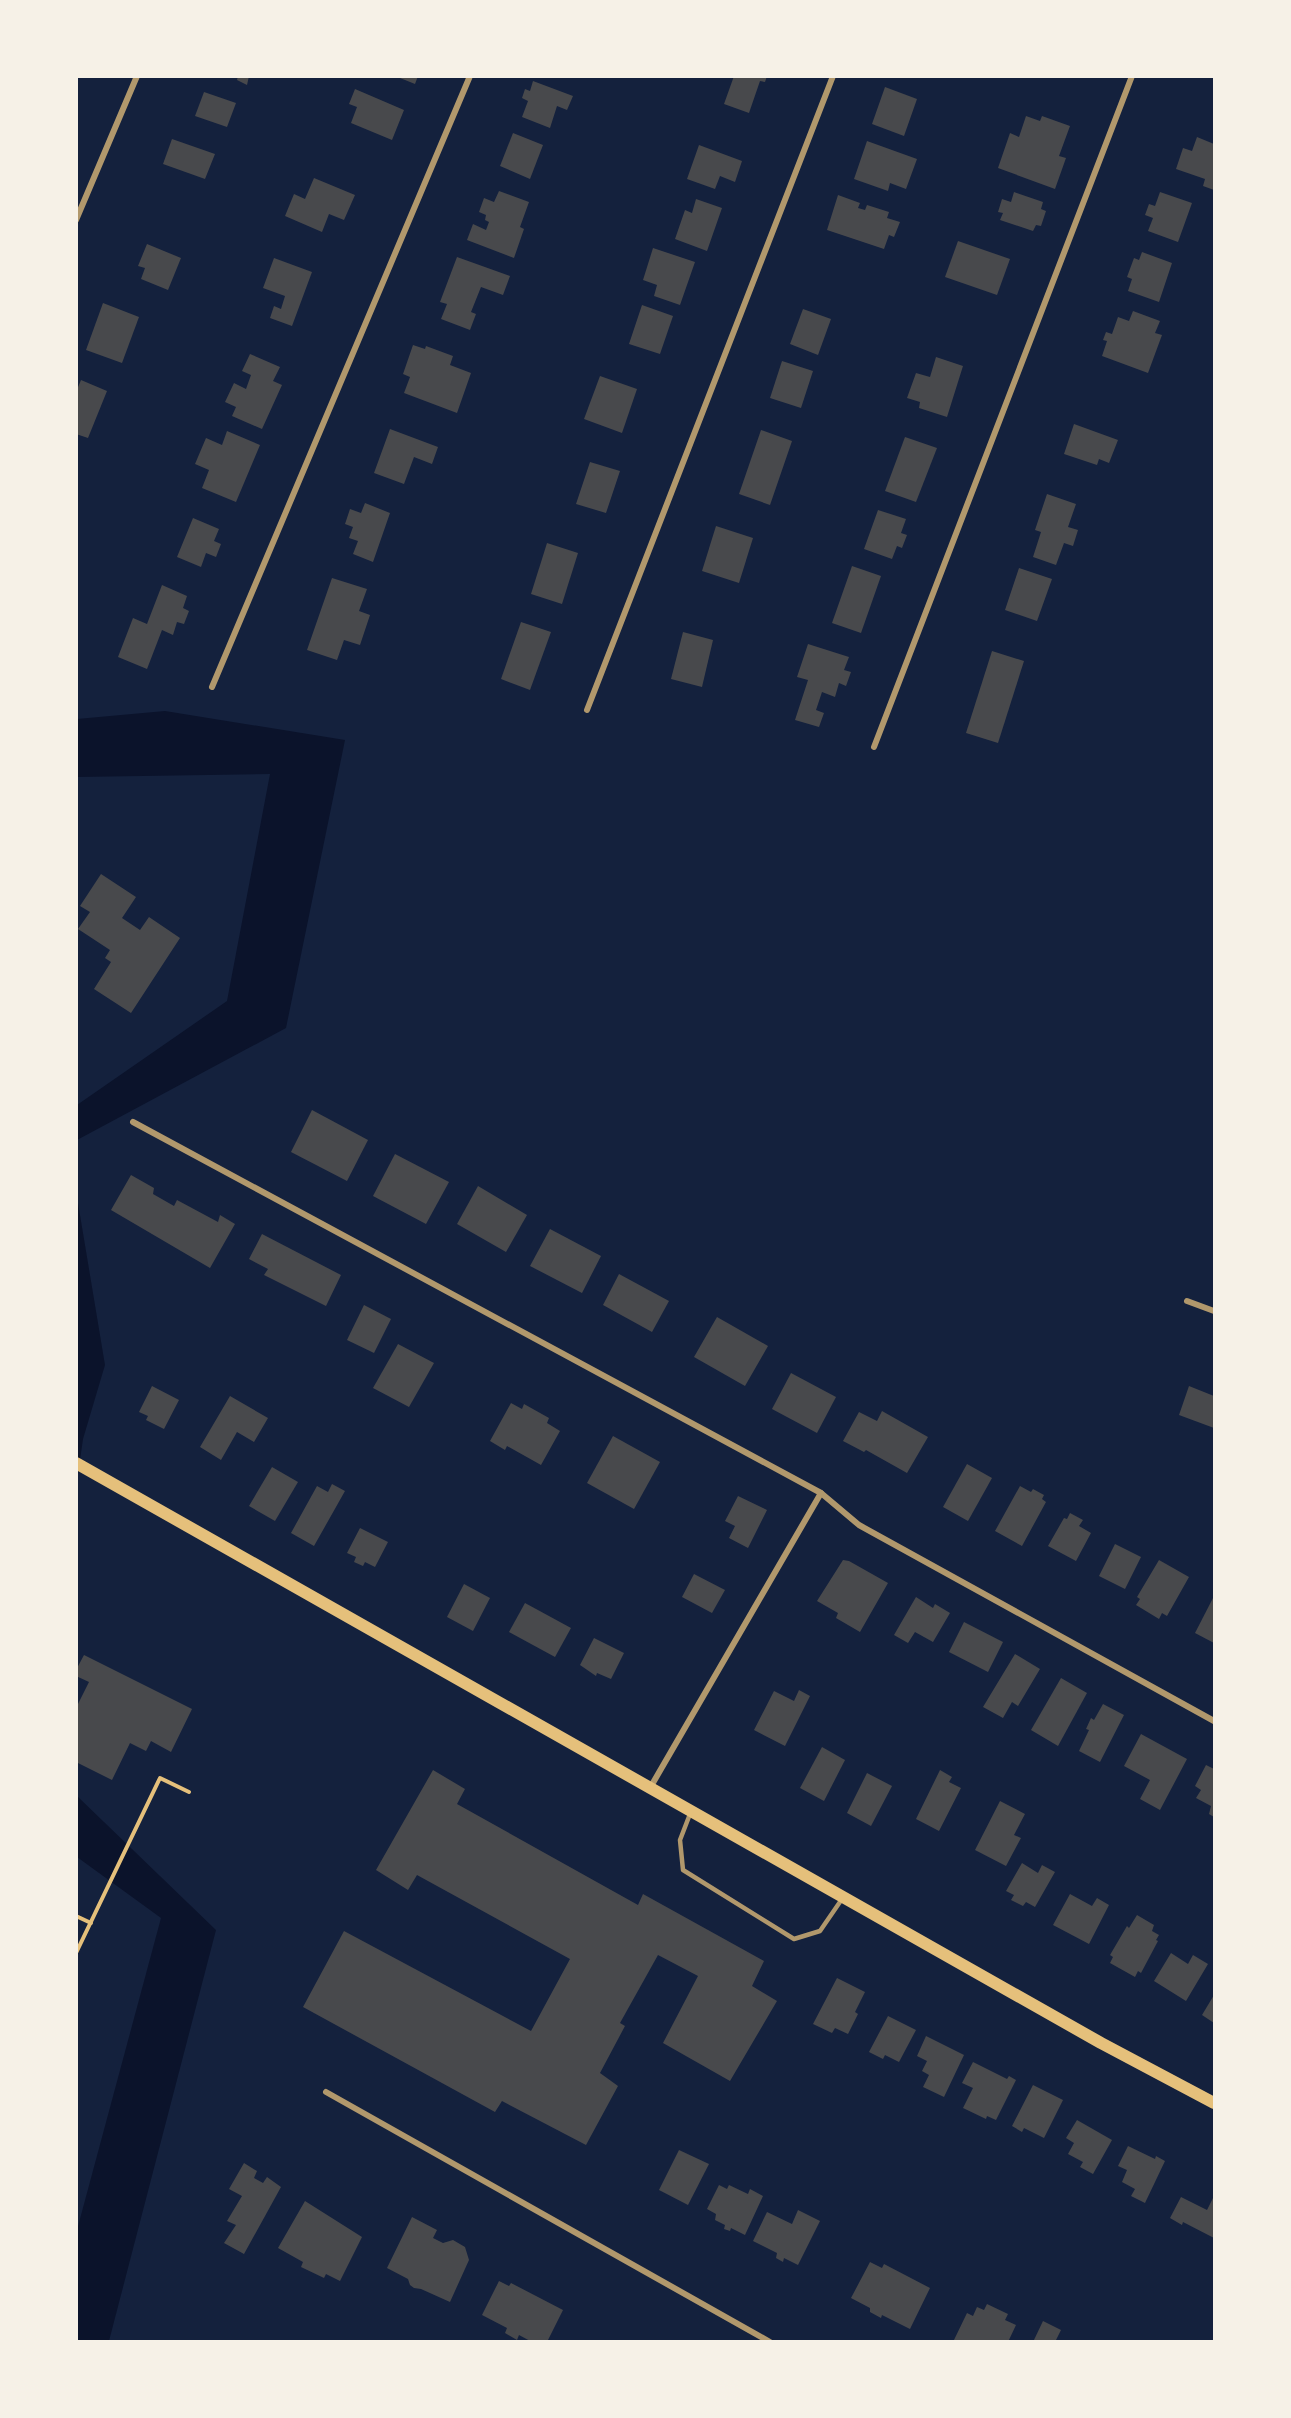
<svg xmlns="http://www.w3.org/2000/svg" width="1291" height="2418" font-family="Mulish,sans-serif">
  <style>
    .water { fill: #0b132b }
    .building { fill: #48494c }
    .lines { fill: none; stroke-linecap: round; stroke-linejoin: round }
    .path { stroke: #e5c07b; stroke-width: 4 }
    .service { stroke: #b1986c; stroke-width: 4.5 }
    .minor { stroke: #b1986c; stroke-width: 6 }
    .secondary { stroke: #e5c07b; stroke-width: 12 }
  </style>
  <rect width="100%" height="100%" fill="#14213d"/>
  <g class="water">
    <path d="M165 711 345 740 286 1028 77 1140V1105L227 1001 270 774 77 777V719Z"/>
    <path d="M77 1197 105 1365 83 1439 77 1481Z"/>
    <path d="M76 1795 216 1930 109 2341H77V2230L161 1918 77 1857Z"/>
  </g>
  <g class="building">
    <path d="M238 76H249L247 85 237 80Z"/>
    <path d="M395 76H418L415 84Z"/>
    <path d="M734 76H767L765 82 760 81 749 113 724 104Z"/>
    <path d="M533 81 573 96 567 110 557 106 550 128 522 117 528 101 522 98 525 89 530 91Z"/>
    <path d="M885 87 917 99 904 136 872 124Z"/>
    <path d="M355 89 404 110 392 140 351 123 357 107 349 104Z"/>
    <path d="M204 92 236 103 227 127 195 116Z"/>
    <path d="M1026 116 1040 121 1042 116 1070 126 1059 156 1066 158 1055 189 998 168 1010 133 1019 137Z"/>
    <path d="M513 133 543 145 530 179 500 166Z"/>
    <path d="M1197 137 1214 144V190L1203 186 1205 179 1176 169 1183 148 1192 151Z"/>
    <path d="M172 139 215 154 205 179 163 164Z"/>
    <path d="M867 141 917 159 906 189 890 183 888 191 854 179Z"/>
    <path d="M699 145 742 161 735 182 720 176 715 189 687 179Z"/>
    <path d="M314 178 355 195 344 220 329 214 322 232 285 216 294 194 305 199Z"/>
    <path d="M499 191 529 202 520 227 524 229 514 258 467 240 473 224 486 230 489 222 485 220 486 215 479 212 484 198 494 202Z"/>
    <path d="M1014 192 1043 202 1041 209 1046 211 1041 226 1036 225 1033 231 1000 220 1003 213 998 212 1002 199 1011 202Z"/>
    <path d="M1160 192 1192 203 1178 242 1148 231 1153 218 1145 215 1149 204 1155 206Z"/>
    <path d="M838 195 860 203 858 208 865 210 867 205 889 212 887 218 900 222 894 237 889 235 884 249 827 230Z"/>
    <path d="M696 199 722 208 707 251 675 239 685 210 692 213Z"/>
    <path d="M958 241 1010 259 997 295 945 277Z"/>
    <path d="M147 244 181 258 168 290 141 279 145 268 138 266Z"/>
    <path d="M653 248 695 262 680 305 654 296 657 285 643 280Z"/>
    <path d="M1142 252 1172 263 1159 302 1128 291 1132 279 1127 277 1134 258 1139 260Z"/>
    <path d="M457 257 510 276 503 295 481 287 471 312 476 314 470 330 441 319 447 304 440 302Z"/>
    <path d="M274 258 312 272 292 326 270 318 274 306 281 309 285 296 263 288Z"/>
    <path d="M103 303 139 317 122 363 86 350Z"/>
    <path d="M642 305 673 316 660 354 629 344Z"/>
    <path d="M803 309 831 319 818 355 790 344Z"/>
    <path d="M1133 311 1160 321 1155 333 1162 335 1148 373 1102 356 1107 341 1103 340 1106 332 1112 334 1118 317 1129 321Z"/>
    <path d="M413 345 425 349 426 346 453 356 450 365 471 373 457 413 404 393 410 377 403 374Z"/>
    <path d="M250 354 280 367 273 381 282 385 262 429 232 416 236 407 225 402 234 383 246 389 251 375 242 371Z"/>
    <path d="M936 357 963 366 947 417 919 408 920 402 907 398 916 373 930 377Z"/>
    <path d="M782 361 813 371 801 408 770 398Z"/>
    <path d="M600 376 637 389 622 433 584 419Z"/>
    <path d="M81 380 107 391 88 438 76 434V392Z"/>
    <path d="M1074 424 1118 440 1109 463 1099 459 1097 465 1064 454Z"/>
    <path d="M390 429 438 447 432 464 414 457 404 484 374 473Z"/>
    <path d="M761 430 792 441 770 505 739 494Z"/>
    <path d="M227 431 260 445 236 502 202 488 209 470 195 464 206 438 222 445Z"/>
    <path d="M905 437 937 448 916 502 885 491Z"/>
    <path d="M590 462 620 471 606 513 576 504Z"/>
    <path d="M1047 494 1076 504 1068 527 1078 530 1073 546 1064 543 1056 565 1033 557 1041 532 1035 530Z"/>
    <path d="M365 503 390 513 373 562 353 554 358 541 349 538 353 527 345 524 350 509 361 513Z"/>
    <path d="M878 510 906 519 901 533 907 535 902 548 897 546 892 559 864 549Z"/>
    <path d="M193 518 219 529 214 541 221 544 216 557 206 553 201 567 177 557Z"/>
    <path d="M716 526 753 538 739 583 702 571Z"/>
    <path d="M547 543 578 553 562 604 531 594Z"/>
    <path d="M852 566 881 576 861 633 832 623Z"/>
    <path d="M1019 568 1052 579 1037 621 1005 610Z"/>
    <path d="M332 578 367 589 359 611 370 615 360 645 344 640 337 660 307 650Z"/>
    <path d="M162 585 187 596 183 608 189 611 184 624 177 622 173 635 162 630 147 669 118 657 133 618 147 624Z"/>
    <path d="M521 622 551 632 530 690 501 679Z"/>
    <path d="M683 632 713 640 702 687 671 679Z"/>
    <path d="M808 644 849 657 844 670 851 672 846 686 839 683 835 697 822 692 816 710 824 713 819 727 795 720 808 680 797 677Z"/>
    <path d="M992 651 1024 661 998 743 966 733Z"/>
    <path d="M101 874 136 897 122 918 140 930 149 917 180 938 131 1013 94 989 111 962 105 958 110 950 78 929 90 912 80 906Z"/>
    <path d="M312 1110 368 1140 347 1181 291 1152Z"/>
    <path d="M395 1154 449 1182 426 1224 373 1196Z"/>
    <path d="M131 1175 154 1188 153 1194 174 1206 177 1200 218 1222 220 1215 235 1224 210 1268 111 1210Z"/>
    <path d="M478 1186 527 1215 506 1252 457 1224Z"/>
    <path d="M550 1229 601 1256 582 1293 530 1266Z"/>
    <path d="M262 1234 341 1275 326 1306 264 1275 268 1269 249 1259Z"/>
    <path d="M619 1274 669 1301 652 1332 603 1305Z"/>
    <path d="M364 1305 391 1319 374 1353 347 1340Z"/>
    <path d="M717 1317 768 1346 745 1386 694 1357Z"/>
    <path d="M398 1344 434 1363 409 1407 373 1388Z"/>
    <path d="M791 1373 836 1397 817 1433 772 1409Z"/>
    <path d="M152 1386 179 1400 164 1429 146 1420 148 1416 139 1412Z"/>
    <path d="M1189 1386 1214 1396V1428L1179 1415Z"/>
    <path d="M230 1396 268 1418 254 1442 237 1432 221 1460 200 1447Z"/>
    <path d="M511 1403 522 1409 524 1404 549 1418 547 1423 560 1431 541 1465 507 1446 505 1450 490 1441Z"/>
    <path d="M882 1411 928 1437 907 1473 866 1450 864 1452 843 1441 859 1412 877 1421Z"/>
    <path d="M613 1436 660 1462 634 1509 587 1483Z"/>
    <path d="M967 1464 992 1478 968 1521 943 1507Z"/>
    <path d="M272 1467 298 1482 275 1521 249 1506Z"/>
    <path d="M332 1484 345 1491 314 1546 291 1533 317 1486 328 1492Z"/>
    <path d="M1020 1486 1031 1492 1033 1489 1044 1495 1042 1499 1046 1502 1022 1546 995 1531Z"/>
    <path d="M738 1496 767 1510 748 1548 729 1538 735 1526 725 1521Z"/>
    <path d="M1070 1513 1083 1520 1079 1526 1091 1533 1076 1561 1048 1546 1064 1518 1067 1519Z"/>
    <path d="M360 1528 388 1542 375 1567 365 1562 363 1566 354 1562 356 1557 347 1553Z"/>
    <path d="M1115 1544 1141 1557 1125 1589 1099 1576Z"/>
    <path d="M843 1560 849 1561 888 1583 860 1632 836 1618 838 1613 817 1601Z"/>
    <path d="M1159 1560 1189 1577 1167 1616 1162 1613 1159 1619 1136 1605 1140 1599 1137 1597Z"/>
    <path d="M694 1574 725 1590 712 1613 682 1597Z"/>
    <path d="M464 1584 490 1598 473 1631 447 1617Z"/>
    <path d="M916 1597 933 1608 935 1604 950 1613 933 1642 915 1632 908 1643 894 1635Z"/>
    <path d="M1213 1598 1214 1599V1643L1195 1633Z"/>
    <path d="M525 1603 571 1628 555 1657 509 1632Z"/>
    <path d="M964 1622 1003 1642 988 1672 949 1652Z"/>
    <path d="M594 1638 624 1653 611 1679 597 1673 596 1676 580 1665Z"/>
    <path d="M1015 1654 1040 1669 1018 1706 1012 1702 1003 1718 983 1707Z"/>
    <path d="M84 1655 192 1709 171 1752 151 1741 146 1751 130 1743 112 1780 76 1762V1708L89 1682 76 1676V1670Z"/>
    <path d="M1061 1678 1087 1693 1058 1746 1031 1730Z"/>
    <path d="M799 1690 810 1696 785 1746 754 1730 774 1691 794 1701Z"/>
    <path d="M1103 1704 1124 1715 1100 1762 1079 1751 1089 1730 1086 1729 1091 1718 1094 1720Z"/>
    <path d="M1141 1734 1187 1759 1160 1810 1140 1799 1150 1780 1124 1766Z"/>
    <path d="M822 1747 845 1760 824 1801 800 1788Z"/>
    <path d="M1206 1765 1214 1769V1817L1209 1814 1211 1806 1196 1798 1201 1790 1195 1786Z"/>
    <path d="M433 1770 465 1789 457 1804 638 1905 643 1894 764 1961 752 1986 777 2001 730 2081 663 2043 698 1976 658 1955 620 2023 625 2026 600 2073 618 2086 586 2145 502 2101 495 2112 303 2007 344 1931 531 2031 570 1959 417 1875 408 1890 376 1870Z"/>
    <path d="M940 1770 952 1777 949 1782 961 1788 939 1831 916 1819Z"/>
    <path d="M867 1773 892 1786 871 1826 847 1813Z"/>
    <path d="M1000 1801 1025 1814 1014 1835 1021 1838 1006 1866 975 1850Z"/>
    <path d="M1022 1863 1038 1873 1042 1865 1055 1872 1035 1907 1026 1902 1023 1906 1011 1900 1014 1895 1006 1891Z"/>
    <path d="M1070 1894 1092 1906 1097 1898 1109 1905 1089 1944 1053 1925Z"/>
    <path d="M1137 1915 1154 1925 1152 1931 1159 1935 1156 1940 1158 1941 1141 1973 1138 1971 1135 1977 1110 1963 1113 1957 1110 1955 1127 1926 1129 1928Z"/>
    <path d="M1171 1953 1188 1964 1193 1955 1208 1964 1186 2001 1154 1981Z"/>
    <path d="M837 1978 865 1992 855 2012 858 2014 848 2034 835 2028 832 2033 813 2024Z"/>
    <path d="M1214 1995V2023L1202 2015Z"/>
    <path d="M888 2016 916 2030 899 2062 885 2055 883 2059 869 2052Z"/>
    <path d="M926 2036 964 2055 944 2097 923 2087 929 2075 922 2071 927 2061 917 2056Z"/>
    <path d="M973 2062 1007 2079 1009 2076 1016 2080 996 2120 987 2116 986 2119 963 2108 973 2088 962 2083Z"/>
    <path d="M1033 2085 1063 2100 1044 2138 1024 2128 1022 2132 1012 2126Z"/>
    <path d="M1077 2120 1112 2140 1093 2174 1080 2167 1083 2162 1068 2154 1074 2143 1066 2138Z"/>
    <path d="M1128 2146 1155 2159 1156 2156 1165 2161 1145 2203 1131 2196 1135 2189 1122 2182 1127 2170 1118 2166Z"/>
    <path d="M679 2150 709 2164 688 2205 659 2190Z"/>
    <path d="M244 2163 257 2171 254 2178 263 2183 267 2177 281 2187 244 2254 224 2243 236 2225 227 2221 242 2196 229 2189Z"/>
    <path d="M719 2185 727 2189 729 2185 748 2194 750 2189 763 2196 745 2235 731 2228 730 2231 724 2229 725 2225 715 2220 716 2214 707 2209Z"/>
    <path d="M1181 2197 1207 2210 1213 2198 1214 2199V2238L1183 2222 1182 2225 1170 2218Z"/>
    <path d="M305 2201 362 2237 340 2281 326 2274 324 2278 301 2267 303 2262 278 2248Z"/>
    <path d="M798 2210 820 2221 798 2265 784 2258 783 2262 776 2258 777 2253 753 2241 767 2212 792 2224Z"/>
    <path d="M412 2217 437 2230 433 2238 443 2243 453 2240 465 2247 469 2260 450 2302 421 2289 414 2288 410 2285 408 2279 387 2268Z"/>
    <path d="M870 2262 882 2268 884 2264 930 2288 910 2329 882 2315 881 2318 870 2312V2308L851 2298Z"/>
    <path d="M499 2281 509 2286 511 2283 563 2310 547 2342H532L519 2335 517 2340 505 2333 507 2328 482 2315Z"/>
    <path d="M987 2304 1008 2314 1005 2320 1016 2325 1008 2342H953L967 2313 973 2316 977 2307 984 2310Z"/>
    <path d="M1043 2321 1061 2330 1055 2342H1033Z"/>
  </g>
  <g class="lines">
    <g class="path">
      <path d="M76 1916 91 1923"/>
      <path d="M76 1953 160 1778 189 1792"/>
    </g>
    <path class="service" d="M690 1814 680 1840 683 1870 794 1939 820 1931 842 1899"/>
    <g class="minor">
      <path d="M76 220 137 76"/>
      <path d="M212 687 470 76"/>
      <path d="M587 710 833 76"/>
      <path d="M874 747 1132 76"/>
      <path d="M133 1122 821 1493 859 1525 1214 1721"/>
      <path d="M1187 1301 1214 1311"/>
      <path d="M650 1788 821 1493"/>
      <path d="M326 2092 770 2342"/>
    </g>
    <path class="secondary" d="M76 1463 1101 2043 1214 2103"/>
  </g>
  <rect width="1291" height="2418" fill="none" stroke="#f6f1e7" stroke-width="156"/>
</svg>
